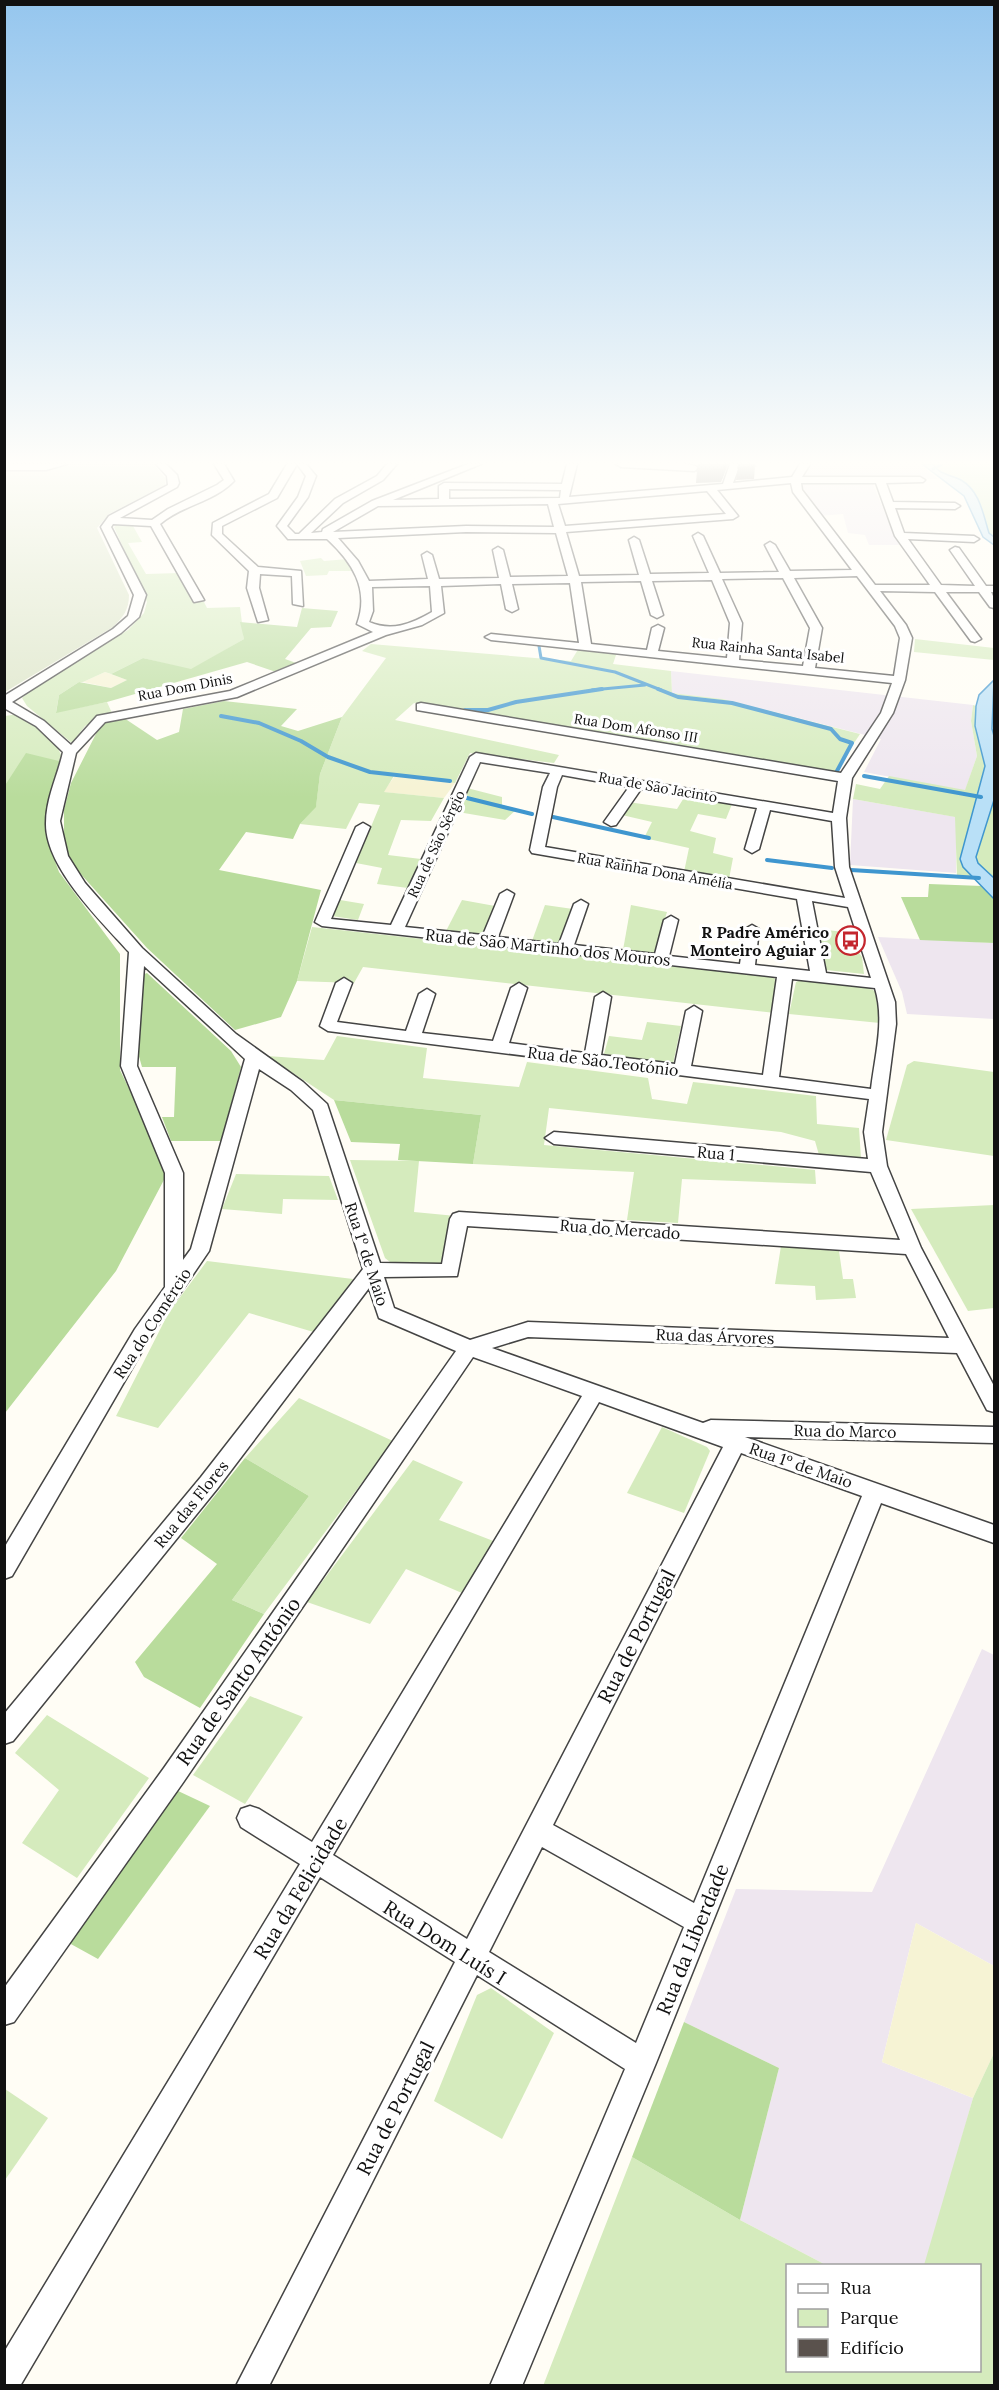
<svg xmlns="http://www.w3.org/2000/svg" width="999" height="2390" font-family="Lora,serif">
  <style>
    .industrial { fill: #eee6ef }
    .farmland { fill: #f6f3d4 }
    .green { fill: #d5ebbd }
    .forest { fill: #b9dc9c }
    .cemetery { fill: #d9e3c4 }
    .water { fill: #b9e0f7; stroke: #3f96cf; stroke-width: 1.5 }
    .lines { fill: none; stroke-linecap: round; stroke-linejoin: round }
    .stream-far1 { stroke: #3f96cf; stroke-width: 3 }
    .stream { stroke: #3f96cf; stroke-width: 4 }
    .minor-casing { stroke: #444; stroke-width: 3 }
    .minor { fill: #fff; fill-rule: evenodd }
    .wall { fill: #4d4742 }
    .shaded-wall { fill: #3f3936 }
    .building { fill: #5a524d; stroke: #3f3936; stroke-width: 1.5 }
    .labels { text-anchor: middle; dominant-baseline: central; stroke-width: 6; stroke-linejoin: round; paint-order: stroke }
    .far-street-label { font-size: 14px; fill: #111; stroke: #fff }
    .poi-label { font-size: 16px; font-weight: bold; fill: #111; stroke: #fff; text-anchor: end }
    .street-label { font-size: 16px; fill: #111; stroke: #fff }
    .near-street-label { font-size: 20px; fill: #111; stroke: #fff }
  </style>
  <rect width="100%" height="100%" fill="#fffdf5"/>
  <g class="industrial">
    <path d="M811 464H919L938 479 870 478 899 545H869L865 535 848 533 843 514 819 516 799 480Z"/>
    <path d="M671 671 973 705 971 721 977 756 965 791 864 772 881 739 723 699 672 693Z"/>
    <path d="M853 799 956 817V873L850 865Z"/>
    <path d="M878 937 994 943V1019L907 1014 902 992Z"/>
    <path d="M982 1649 994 1655V1966L916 1923 882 2062 973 2098 926 2265H826L740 2220 779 2068 684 2022 736 1889 872 1892Z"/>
  </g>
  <g class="farmland">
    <path d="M105 672 127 680 111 688 83 682Z"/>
    <path d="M395 776 455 783 444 798 383 792Z"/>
    <path d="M916 1923 994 1966V2053L973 2098 882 2062Z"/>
  </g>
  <g class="green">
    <path d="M933 464H994V537L989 533C983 514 980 491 961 480 951 475 938 474 933 464Z"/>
    <path d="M118 524 133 526 142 542 128 543 146 574 179 573 191 600 204 602 207 608 240 607 244 639 191 670 143 658 111 674 105 672 83 682H79L59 695 56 712 107 702 112 713 85 726 72 743 27 706 22 698 35 686 128 630 144 613 147 602 114 527Z"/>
    <path d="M321 558 324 561 348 559 354 571H329L327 575 306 576 300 561Z"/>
    <path d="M915 639 994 648V660L914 652Z"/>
    <path d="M371 644 571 661 579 648 617 652 613 664 671 671 672 693 723 699 860 734 835 772 414 703 395 720 559 755 554 763 470 753 455 783 394 776 384 792 444 798 431 821 401 820 388 855 421 859 408 888 377 884 382 868 356 863 380 805 359 803 346 829 300 824 316 806 320 774 342 717 386 658 362 651Z"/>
    <path d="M973 705 976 706 975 726 985 766 960 859 974 878H957L955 817 853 799 856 784 880 789 889 776 965 790 977 756 971 721Z"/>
    <path d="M18 714C36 719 60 743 63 762L5 787V716Z"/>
    <path d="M467 788 502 797V805L517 809 505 820 458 812Z"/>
    <path d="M685 796 732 804 726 819 698 814 690 831 716 838 713 853 733 858 729 879 684 872 689 848 644 838 652 822 622 815 628 802 677 809Z"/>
    <path d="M994 800V878L978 863 976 857Z"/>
    <path d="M340 900 364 904 358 920 332 916Z"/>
    <path d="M462 900 495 906 486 933 481 935 446 931Z"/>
    <path d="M545 905 573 909 563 944 532 941Z"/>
    <path d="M631 905 667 912 654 954 623 950Z"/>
    <path d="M312 927 772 977 777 980 775 1013 363 967 354 983 297 981Z"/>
    <path d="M818 929 844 932 862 957 864 974 826 970Z"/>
    <path d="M803 979 868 988 875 991 880 1023 789 1014 796 982Z"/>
    <path d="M647 1022 681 1026 673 1064 604 1054 609 1036 642 1040Z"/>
    <path d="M337 1036 427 1048 423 1078 519 1087 527 1062 648 1078 652 1099 687 1104 693 1082 816 1096 817 1124 859 1128 861 1158 819 1155 815 1141 781 1132 549 1108 544 1145 815 1170 816 1184 682 1179 678 1223 627 1220 634 1172 473 1164 481 1115 334 1100 267 1056 324 1060Z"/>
    <path d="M914 1061 994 1072V1156L886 1140 907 1065Z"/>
    <path d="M350 1160 419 1161 414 1212 456 1216 446 1260 436 1265 390 1262 385 1258Z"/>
    <path d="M236 1174 329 1176 338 1200 283 1199 282 1214 222 1209Z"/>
    <path d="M994 1205V1308L968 1311 911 1209Z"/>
    <path d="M781 1246 839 1251 843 1279H853L856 1298 816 1300 815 1286 775 1284Z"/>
    <path d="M207 1261 353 1279 317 1333 249 1313 158 1428 116 1416 169 1312Z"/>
    <path d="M299 1398 393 1441 264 1614 232 1600 309 1496 245 1458Z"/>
    <path d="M662 1427 707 1447 710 1451 684 1513 627 1493Z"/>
    <path d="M413 1460 463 1482 439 1520 496 1542 462 1593 406 1569 370 1624 307 1602Z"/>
    <path d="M250 1696 303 1717 245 1804 193 1775Z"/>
    <path d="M47 1715 149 1778 77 1878 22 1843 59 1790 15 1753Z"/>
    <path d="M491 1988 554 2033 502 2139 434 2101 477 1995Z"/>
    <path d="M994 2053V2385L543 2386 632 2157 740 2220 826 2265 788 2266V2370H980V2266L924 2265 973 2098Z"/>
    <path d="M5 2089 48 2118 5 2180Z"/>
  </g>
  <g class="forest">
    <path d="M302 608 338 611 331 627 311 628 285 659 299 664 276 672 247 662 107 702 56 713 59 695 79 682 111 688 127 680 111 674 143 658 191 669 244 639 240 622 297 627Z"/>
    <path d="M224 701 297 709 281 726 298 731 342 717 320 774 316 807 300 824 293 839 246 832 219 870 321 890 297 981 281 1017 235 1030 147 948 70 862 64 840V810L71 783 102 722 121 716 157 740 179 732 183 709Z"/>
    <path d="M26 753 63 762 46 810 47 839 59 872 120 954V1070L154 1141 166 1176 116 1271 5 1413 4 787Z"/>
    <path d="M929 884 982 886 994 899V943L920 940 901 897H928Z"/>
    <path d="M147 973 231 1051 241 1067 221 1141H171L162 1117H174L176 1067H142L138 1053 139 976Z"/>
    <path d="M334 1100 481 1115 473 1164 398 1160 400 1144 351 1142Z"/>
    <path d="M245 1458 309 1496 232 1600 264 1614 200 1708 144 1677 135 1662 217 1564 181 1538Z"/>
    <path d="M176 1790 210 1806 98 1959 69 1943Z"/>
    <path d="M684 2022 779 2068 740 2220 632 2157Z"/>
  </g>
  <path class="cemetery" d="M69 464H153L166 479 165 485 109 514 97 528 129 595C129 610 123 617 113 627L5 692V470L41 471Z"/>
  <g class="water">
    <path d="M922 464H933C938 474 951 475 961 480 980 491 983 514 989 533L994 537V545L983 537 964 496Z"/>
    <path d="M994 680 992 729 994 736V800L976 857 978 863 994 878V899L963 867 960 859 985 766 975 726 976 706 979 695Z"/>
  </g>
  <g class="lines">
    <g class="stream-far1">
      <path d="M933 469 942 464"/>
      <path d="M539 646 541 658 615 672 661 690"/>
      <path d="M592 690 645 685"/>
    </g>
    <g class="stream">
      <path d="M658 689 678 697 732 703 831 729 840 739 852 743 837 771"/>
      <path d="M465 710H488L516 702 602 689"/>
      <path d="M221 716 259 723 301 741 328 757 370 772 450 781"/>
      <path d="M864 776 981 797"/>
      <path d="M467 798 532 814"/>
      <path d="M553 817 649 838"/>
      <path d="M767 860 832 868"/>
      <path d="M851 870 979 878"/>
    </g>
    <defs>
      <g id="minor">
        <path d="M4 464H67L46 470H4Z"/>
        <path d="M156 464H166L177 475 179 483 177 487 120 518 152 520 168 509 217 485 224 480 214 464H224L234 481C214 502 182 505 160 524L204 600 194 602 151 526 113 524 111 527 146 595 139 617 121 633 12 702 44 721 71 745 97 716 230 691 373 632 357 624C370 589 352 562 327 539H288L277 526 298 497 306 476 297 464 277 498 222 526V534L258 567 301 571 303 606 293 604 292 576 260 574 259 588 268 620 258 622 247 588 249 571 212 535 213 523 269 494 287 464H306L316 476 308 497 287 526 295 534H299L335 499 377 476 387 464H397L383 480 343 503 311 533 322 532 323 529 372 501 468 464H481L393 500 439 499V486L444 483 562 484 567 464H577L569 497 723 484 730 464H740L733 483 792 477 800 464H810L802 477H920L925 480 923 482 886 483 893 502 955 503 960 506 955 509 895 508 904 533 974 536 979 539 974 542 908 539 941 585 975 586 950 550 955 547 959 548 986 586H994V592H991L994 598V608L990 607 979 592H946L981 639 975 642 971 641 935 592 880 591 906 625 912 638 905 680 893 713 852 778 846 818 849 867 895 1002 896 1024 882 1132 887 1166 921 1248 994 1386V1412L987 1410 957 1353 528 1337 492 1348 703 1423 711 1420 994 1427V1443L745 1437 994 1525V1543L881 1503 656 2063 522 2386H490L625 2069 477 1975 269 2386H236L455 1962 320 1877 20 2386H4V2352L300 1864 241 1827 237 1818 241 1809 250 1806 259 1809 312 1842 582 1396 473 1357 182 1784 14 2022 4 2025V1988L164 1768 456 1351 379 1318 369 1288 217 1489 13 1741 4 1744V1714L201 1477 363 1269 313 1110 291 1090 259 1069 209 1251 149 1339 12 1576 4 1579V1548L135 1329 165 1287V1173L121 1066 129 952C101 921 45 867 46 823 46 798 58 775 63 752L36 726 4 708V696L113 629 128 616 134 595 101 527 109 516 168 485 167 476ZM791 483 793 492 852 570 790 571 775 545 770 542 765 545 779 572 720 573 703 536 698 533 693 536 709 573 650 574 639 540 634 537 629 540 639 575 579 576 566 532 733 519 738 516 717 490ZM801 483H876L895 536 930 585H875L802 490ZM449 489 561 490 560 498 449 499ZM707 491 726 514 565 526 558 504ZM548 504 554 527 466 526 333 532 378 506ZM466 532 556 533 568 576 510 577 503 550 498 547 493 550 499 578 439 579 432 555 427 552 422 555 428 579 369 581 358 561 338 538ZM857 576 895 626 900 638 894 676 815 668 822 628 794 578ZM783 578 810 628 803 666 739 660 742 623 722 579ZM712 580 730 623 727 658 658 651 664 628 658 625 652 628 647 650 591 644 581 582 641 581 651 615 657 618 663 615 652 581ZM570 583 579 643 491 634 485 637 491 640 892 683 881 713 841 773 421 703 417 704V710L838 781 833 813 476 753 470 757 391 925 331 919 370 827 363 823 356 827 315 922 322 926 777 977 763 1075 691 1066 702 1011 694 1006 686 1011 675 1064 601 1055 611 997 603 992 595 997 585 1053 509 1043 527 988 519 983 511 988 493 1041 422 1033 435 994 427 989 419 994 406 1031 337 1022 352 983 344 978 336 983 320 1026 328 1031 869 1099 864 1132 868 1159 554 1132 545 1138 554 1144 871 1172 900 1240 459 1212 453 1214 450 1219 442 1264 380 1263 327 1104 303 1082 236 1034 142 948 85 883 68 856 60 821 76 753 105 722 237 697 386 635 422 625 444 613 441 586 501 584 506 609 512 612 518 609 512 584ZM430 586 432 612C411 624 392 632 369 622L373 611 372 587ZM480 762 550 773 543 787 530 850 532 853 797 899 810 971 755 965 759 929 752 925 745 929 740 964 669 956 678 920 671 916 664 920 655 954 574 945 588 904 581 900 574 904 559 944 498 937 514 894 507 890 500 894 483 935 405 927ZM562 775 629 787 604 822 611 826 616 825 641 789 757 808 745 849 752 853 759 849 770 810 832 821 835 867 845 898 545 847 557 787ZM812 901 848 907 871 978 826 973ZM144 966 245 1059 191 1249 183 1260V1173L137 1066ZM792 979 875 988C885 1021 875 1055 871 1089L779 1077ZM467 1226 906 1254 949 1338 528 1322 470 1340 394 1308 384 1277 457 1276ZM599 1402 723 1447 467 1939 333 1855ZM741 1453 862 1496 694 1903 553 1825ZM542 1847 684 1927 636 2043 489 1952Z"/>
        <path d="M616 464C633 463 687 459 699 468L694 471 621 467Z"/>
      </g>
    </defs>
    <use href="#minor" class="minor-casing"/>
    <use href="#minor" class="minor"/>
  </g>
  <path class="wall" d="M728 464 721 482 696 483 697 471Z"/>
  <g class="shaded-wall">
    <path d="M725 464H728L721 482 723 470Z"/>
    <path d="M755 466 754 479 736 480 738 468Z"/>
  </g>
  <g class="building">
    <path d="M699 464H725L723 470 697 471Z"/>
    <path d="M739 464H754L755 466 738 468Z"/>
  </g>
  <linearGradient id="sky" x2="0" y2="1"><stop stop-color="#95c6ee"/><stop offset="0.58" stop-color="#fffefa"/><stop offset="1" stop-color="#fffefa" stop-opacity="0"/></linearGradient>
  <rect width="999" height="798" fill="url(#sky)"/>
  <defs>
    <symbol id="bus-ring" viewBox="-11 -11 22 22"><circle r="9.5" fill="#fff" stroke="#c4262e" stroke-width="1.5"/><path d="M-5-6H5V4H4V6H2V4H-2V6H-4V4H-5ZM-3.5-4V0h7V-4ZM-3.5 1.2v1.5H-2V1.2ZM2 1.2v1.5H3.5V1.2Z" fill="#c4262e"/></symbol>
  </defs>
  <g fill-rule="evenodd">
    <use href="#bus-ring" x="834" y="924" width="33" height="33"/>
  </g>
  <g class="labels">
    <g class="far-street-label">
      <text transform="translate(768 650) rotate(6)">Rua Rainha Santa Isabel</text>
      <text transform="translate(185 687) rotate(-11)">Rua Dom Dinis</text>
      <text transform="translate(636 728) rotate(9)">Rua Dom Afonso III</text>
      <text transform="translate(658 787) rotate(10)">Rua de São Jacinto</text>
      <text transform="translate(436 844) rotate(-65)">Rua de São Sérgio</text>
      <text transform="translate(655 871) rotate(10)">Rua Rainha Dona Amélia</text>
    </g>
    <g class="poi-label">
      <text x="829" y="932">R Padre Américo<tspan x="829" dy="18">Monteiro Aguiar 2</tspan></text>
    </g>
    <g class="street-label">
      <text transform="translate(548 947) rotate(6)">Rua de São Martinho dos Mouros</text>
      <text transform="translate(603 1061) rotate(7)">Rua de São Teotónio</text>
      <text transform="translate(716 1153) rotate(5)">Rua 1</text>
      <text transform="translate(620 1229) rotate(4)">Rua do Mercado</text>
      <text transform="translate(367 1254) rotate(72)">Rua 1º de Maio</text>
      <text transform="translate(152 1323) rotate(-57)">Rua do Comércio</text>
      <text transform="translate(715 1336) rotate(2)">Rua das Árvores</text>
      <text transform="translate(845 1431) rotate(1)">Rua do Marco</text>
      <text transform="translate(801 1465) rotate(19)">Rua 1º de Maio</text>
      <text transform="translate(191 1504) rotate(-51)">Rua das Flores</text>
    </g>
    <g class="near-street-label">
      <text transform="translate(636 1636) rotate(-63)">Rua de Portugal</text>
      <text transform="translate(238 1681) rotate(-55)">Rua de Santo António</text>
      <text transform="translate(300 1888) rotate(-59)">Rua da Felicidade</text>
      <text transform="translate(692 1939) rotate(-68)">Rua da Liberdade</text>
      <text transform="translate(445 1942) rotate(32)">Rua Dom Luís I</text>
      <text transform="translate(395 2108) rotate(-63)">Rua de Portugal</text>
    </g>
  </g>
  <rect width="999" height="2390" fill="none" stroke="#111111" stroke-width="12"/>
  <rect x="786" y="2264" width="195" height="108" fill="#ffffff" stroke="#a0a0a0" stroke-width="1.5"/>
  <rect x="798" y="2284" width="30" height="9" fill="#ffffff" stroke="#a0a0a0" stroke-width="1.5"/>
  <text x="840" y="2294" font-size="18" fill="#111111">Rua</text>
  <rect x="798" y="2309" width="30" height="18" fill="#d5ebbd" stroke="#a0a0a0" stroke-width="1.5"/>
  <text x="840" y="2324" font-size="18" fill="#111111">Parque</text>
  <rect x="798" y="2339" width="30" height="18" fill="#5a524d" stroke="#a0a0a0" stroke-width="1.5"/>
  <text x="840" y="2354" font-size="18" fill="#111111">Edifício</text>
</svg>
